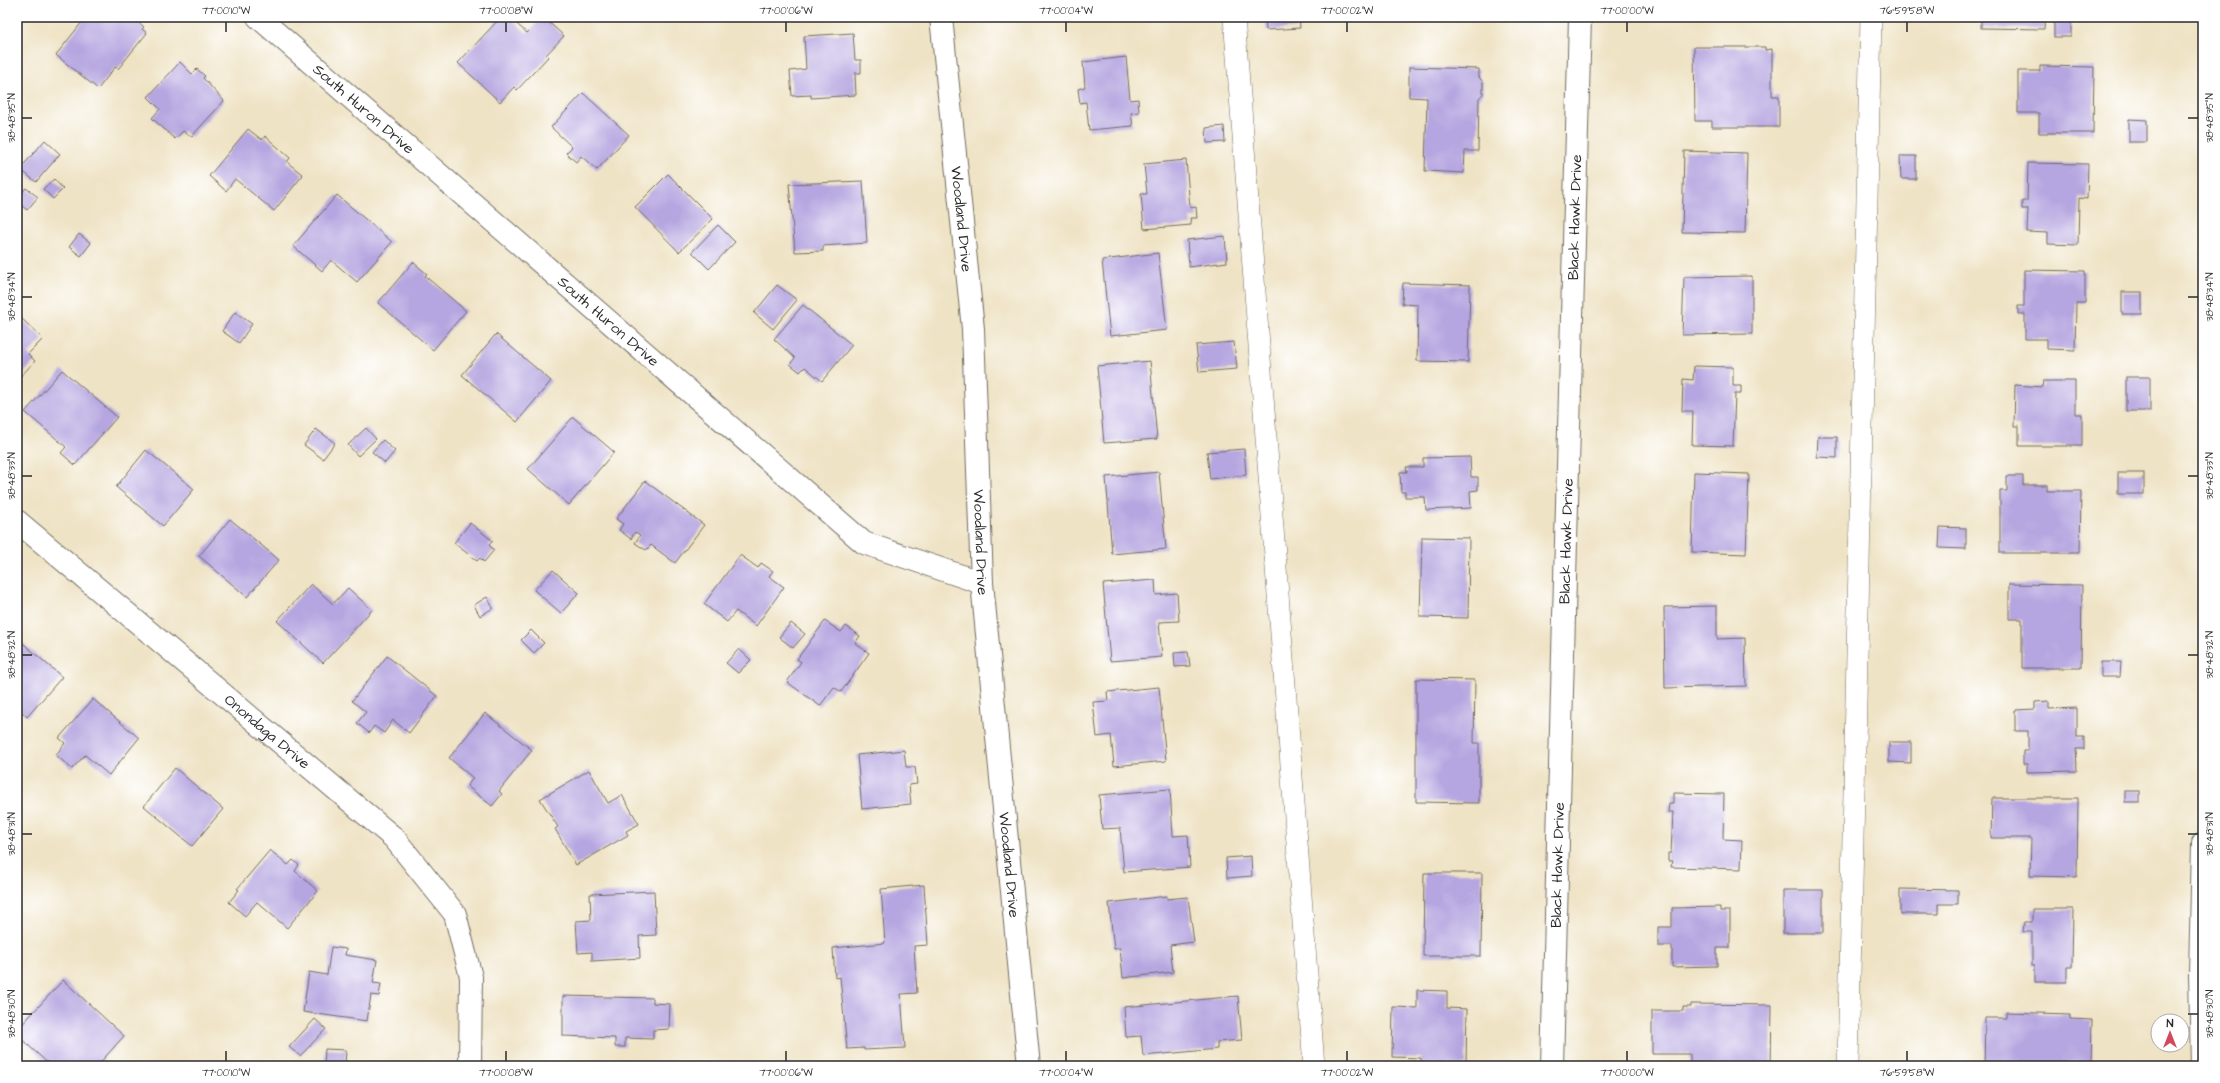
<svg xmlns="http://www.w3.org/2000/svg" width="2220" height="1083" font-family="'Architects Daughter',sans-serif">
  <style>
    .building { fill: #b5a5e0 }
    .lines { fill: none; stroke-linecap: round; stroke-linejoin: round }
    .lane-casing { stroke: #706b61; stroke-width: 22 }
    .street-casing { stroke: #706b61; stroke-width: 24 }
    .lane { stroke: #fff; stroke-width: 21 }
    .street { stroke: #fff; stroke-width: 22 }
    .ticks { fill: none; stroke: #2b2b2b; stroke-width: 1.5 }
    .labels { text-anchor: middle; dominant-baseline: central; stroke-width: 3.5; stroke-linejoin: round; paint-order: stroke }
    .street-label { font-size: 15px; fill: #2b2b2b; stroke: #fff }
    .neatline { fill: none; stroke: #2b2b2b; stroke-width: 1.5 }
    .ticks-label { font-size: 10px; text-anchor: middle; fill: #2b2b2b }
  </style>
  <rect width="100%" height="100%" fill="#fff"/>
  <filter id="ink" filterUnits="userSpaceOnUse"><feTurbulence type="fractalNoise" baseFrequency=".025" numOctaves="2"/><feDisplacementMap in="SourceGraphic" scale="8" xChannelSelector="R" yChannelSelector="G"/><feConvolveMatrix kernelMatrix="1 2 1 2 8 2 1 2 1" color-interpolation-filters="sRGB"/></filter>
  <filter id="wash" filterUnits="userSpaceOnUse"><feTurbulence type="fractalNoise" baseFrequency=".012" numOctaves="4" result="noise"/><feDisplacementMap in="SourceGraphic" scale="16" xChannelSelector="R" yChannelSelector="G"/><feGaussianBlur stdDeviation="0.9" result="paint"/><feColorMatrix in="noise" values="0 0 0 0 0 0 0 0 0 0 0 0 0 0 0 0 0 1.4 0 .05"/><feComposite in="paint" operator="in"/></filter>
  <g filter="url(#wash)">
    <rect width="100%" height="100%" fill="#efe3c5"/>
    <g id="blocks">
      <g class="building">
        <path d="M86 17H132L144 27 142 29 147 33 118 69 115 67 98 89 56 55Z"/>
        <path d="M501 17H509L527 33 543 17 564 36 546 55 548 57 517 90 514 87 500 102 458 63Z"/>
        <path d="M1265 17H1299L1300 28 1266 30Z"/>
        <path d="M1981 17H2045L2044 29 1981 28Z"/>
        <rect x="2054" y="21" width="17" height="16"/>
        <path d="M853 33 855 60H861V73H855L856 95 811 98V95L792 96 790 71 806 69 804 36Z"/>
        <path d="M1694 47H1765V50L1772 49V96H1779V127H1712V121H1695Z"/>
        <path d="M1126 57 1130 100 1138 99 1139 112 1131 113 1133 126 1089 130 1086 102 1080 103 1078 89 1085 87 1083 62Z"/>
        <path d="M180 62 192 74 197 69 205 76 203 78 224 101 191 137 183 131 175 139 152 118 160 109 148 97Z"/>
        <path d="M2040 66 2094 67 2093 133H2039V113H2018V71H2040Z"/>
        <path d="M1409 67 1479 69V77L1483 82V94L1479 98 1478 151H1465L1464 173 1425 171 1427 98 1409 97Z"/>
        <path d="M583 93 629 135 597 170 581 156 576 162 566 153 572 147 551 127Z"/>
        <path d="M2129 119 2147 120V142H2129Z"/>
        <path d="M1224 126 1225 142 1207 143 1206 128Z"/>
        <path d="M248 129 262 140 265 136 290 158 287 162 303 175 274 211 235 179 226 191 209 176Z"/>
        <path d="M45 140 60 154 36 182 20 169Z"/>
        <path d="M1684 151 1747 153 1745 233 1682 232Z"/>
        <path d="M1900 156H1916V179H1901Z"/>
        <path d="M1186 160 1190 208 1196 207 1197 218H1190L1191 225 1144 229 1141 194H1147L1144 164Z"/>
        <path d="M2028 163 2088 164 2087 199 2079 198 2078 245 2048 244V233L2027 232 2028 209H2022V201H2027Z"/>
        <path d="M668 174 713 219 679 252 635 207Z"/>
        <path d="M54 179 63 189 53 199 43 189Z"/>
        <path d="M863 181 867 243 823 246V251L795 252 789 184Z"/>
        <path d="M26 188 38 197 27 210 17 202V198Z"/>
        <path d="M337 195 392 242 357 282 331 260 322 271 293 246Z"/>
        <path d="M718 225 735 242 709 269 692 252Z"/>
        <path d="M79 234 91 243 81 256 69 247Z"/>
        <path d="M1225 236 1227 262 1189 267 1187 240Z"/>
        <path d="M1158 253 1167 330 1110 336 1102 260Z"/>
        <path d="M413 262 427 274 425 276 466 311 433 350 378 303Z"/>
        <path d="M2024 270 2085 271V303H2076L2075 350 2047 349V339H2025V314H2018V306H2024Z"/>
        <path d="M1752 276V334L1682 335 1684 277Z"/>
        <path d="M1403 283 1470 285 1468 362 1417 361 1418 305 1402 304Z"/>
        <path d="M777 285 797 300 773 329 754 313Z"/>
        <rect x="2122" y="292" width="20" height="22"/>
        <path d="M803 305 852 345 822 381 805 367 800 372 790 364 795 358 774 339Z"/>
        <path d="M235 312 252 324 239 343 222 331Z"/>
        <path d="M17 314 43 339 28 354 35 361 17 380Z"/>
        <path d="M496 334 551 381 517 422 462 375Z"/>
        <path d="M1234 342 1237 369 1199 372 1196 345Z"/>
        <path d="M1150 361 1157 439 1104 443 1097 366Z"/>
        <path d="M1694 366 1733 367V386H1741V394H1735L1733 446 1692 445 1693 411H1682L1683 379 1693 380Z"/>
        <path d="M62 370 117 417 75 465 61 453 66 447 25 412Z"/>
        <rect x="2126" y="377" width="24" height="34"/>
        <path d="M2043 381H2075V414H2082V446H2019V426H2014L2015 385 2042 387Z"/>
        <path d="M573 417 614 452 569 505 528 469Z"/>
        <path d="M366 428 376 439 358 456 348 445Z"/>
        <path d="M316 429 335 443 323 459 304 445Z"/>
        <path d="M1818 437H1837V458L1817 457Z"/>
        <path d="M383 440 395 451 385 463 372 452Z"/>
        <path d="M1244 449 1246 475 1210 479 1207 452Z"/>
        <path d="M146 450 194 489 163 526 116 487Z"/>
        <path d="M1470 457 1471 477H1478V490L1470 491 1471 508 1426 510 1425 497H1405V492H1401L1400 472H1407L1406 467H1423V458Z"/>
        <path d="M1159 472 1166 549 1112 554 1106 477Z"/>
        <path d="M1694 472 1749 474 1746 554 1692 552Z"/>
        <rect x="2118" y="473" width="26" height="21"/>
        <path d="M2007 476H2023V485H2047V491H2081L2080 553H2000V491H2007Z"/>
        <path d="M645 481 704 525 675 563 651 545 646 550 635 543 640 535 635 532 631 539 619 530 623 524 616 519Z"/>
        <path d="M230 519 279 560 247 597 199 556Z"/>
        <path d="M470 523 493 541 489 545 494 550 484 562 480 558 477 561 454 543Z"/>
        <path d="M1940 527 1966 528V549L1939 548Z"/>
        <path d="M1422 537 1469 538 1468 618 1420 617Z"/>
        <path d="M740 555 758 568 761 563 773 571 769 576 784 587 756 626 736 611 727 622 704 604Z"/>
        <path d="M553 570 579 593 561 613 534 590Z"/>
        <path d="M1155 580 1156 595 1177 593 1179 621 1159 622 1162 657 1110 661 1103 584Z"/>
        <path d="M311 584 333 604 348 588 372 610 323 663 277 621Z"/>
        <path d="M2009 584 2082 585 2081 668H2022V619H2009Z"/>
        <path d="M487 597 493 608 480 616 474 605Z"/>
        <path d="M1717 606V639L1745 638 1746 686 1665 688 1664 607Z"/>
        <path d="M825 621 841 632 846 626 860 636 855 643 869 653 841 692 834 687 820 706 787 682 801 662 797 659Z"/>
        <path d="M791 623 805 634 793 648 779 637Z"/>
        <path d="M531 630 544 643 534 653 521 640Z"/>
        <path d="M17 638 62 677 27 717 17 707Z"/>
        <path d="M739 649 751 660 738 673 726 663Z"/>
        <path d="M1188 652 1190 666 1175 667 1174 653Z"/>
        <path d="M387 656 437 696 409 733 393 720 384 733 374 726 369 733 357 723 366 712 352 701Z"/>
        <path d="M2101 662H2121L2120 677H2101Z"/>
        <path d="M1416 679 1475 680 1474 743H1479V803L1416 802Z"/>
        <path d="M1159 687 1166 761 1114 766 1111 735 1097 737 1093 702 1108 701 1107 692Z"/>
        <path d="M93 699 139 738 109 775 85 755 72 769 56 755 65 743 59 738Z"/>
        <path d="M2049 701V709L2077 708V737H2084V749H2076L2077 771 2027 772V764H2023V751H2028V731H2015V710L2035 709V702Z"/>
        <path d="M485 713 532 750 499 791 502 794 492 806 467 786 473 778 449 758Z"/>
        <path d="M1889 742H1911V763L1889 762Z"/>
        <path d="M904 750 906 767H915L917 784 909 785 911 804 862 809 857 755Z"/>
        <path d="M175 768 223 809 192 846 144 806Z"/>
        <path d="M589 770 608 803 622 795 639 824 626 831 628 835 576 865 555 829 558 827 540 799Z"/>
        <path d="M1170 789 1173 836 1188 835 1190 867 1124 872 1120 828 1102 829 1099 795Z"/>
        <rect x="2125" y="791" width="15" height="11"/>
        <path d="M1673 793 1724 794 1723 839 1742 840 1741 869 1671 867 1672 861H1668V853H1671L1673 812H1668L1669 804H1673Z"/>
        <path d="M1992 798H2078L2077 877 2030 876 2031 838H1991Z"/>
        <path d="M270 850 288 865 293 860 299 865 295 871 318 891 287 928 257 902 245 916 229 902 239 890 237 889Z"/>
        <path d="M1251 856 1252 876 1227 878 1226 858Z"/>
        <path d="M1424 873H1482L1481 956H1423Z"/>
        <path d="M924 885 928 945 914 946 917 993 901 994 905 1048 864 1050V1048L847 1049 840 977 835 978 833 948 885 943 881 889Z"/>
        <path d="M1900 889 1958 890V904H1939V914H1900Z"/>
        <rect x="1783" y="890" width="40" height="43"/>
        <path d="M654 891 656 935 639 936 640 958 592 961V952L578 953 576 921 591 920 590 894Z"/>
        <path d="M1167 896V899L1188 897 1194 942 1170 945 1173 972 1123 978 1120 948 1114 949 1109 903Z"/>
        <path d="M1720 907V911H1730V948H1717V966L1672 967V946H1658V927H1672V908Z"/>
        <path d="M2032 909H2073L2072 967H2067V982H2035V965H2032V932H2023L2024 922H2032Z"/>
        <path d="M331 947 346 949 345 955 377 960 373 983 381 984 379 996 371 995 367 1021 303 1012 309 972 327 975Z"/>
        <path d="M63 980 124 1036 97 1066H51L17 1035V1030Z"/>
        <path d="M1417 990 1447 991V1008L1467 1009 1466 1065 1421 1064V1058L1392 1057 1393 1007 1417 1008Z"/>
        <path d="M563 996 653 998V1003L670 1004 669 1029 653 1030V1039L625 1038V1047H615V1038L563 1036Z"/>
        <path d="M1238 996 1242 1040 1217 1042V1049L1143 1056 1141 1036 1126 1037 1124 1007Z"/>
        <path d="M1691 1004 1772 1005 1771 1066 1690 1065V1054H1652V1011H1683V1007H1691Z"/>
        <path d="M2006 1012 2070 1014V1019L2092 1020 2091 1062H2069L2068 1066H1984L1985 1018H2006Z"/>
        <path d="M315 1019 326 1029 300 1056 289 1047Z"/>
        <path d="M325 1049 346 1050 345 1066H324Z"/>
      </g>
    </g>
  </g>
  <g filter="url(#ink)">
    <use href="#blocks" fill-opacity="0" stroke="#706b61" stroke-width="1"/>
    <g class="lines">
      <defs>
        <g id="lane">
          <path d="M1234 17 1314 1066"/>
          <path d="M1848 1066 1871 17"/>
        </g>
        <g id="street">
          <path id="s1" d="M258 17 864 543 982 583"/>
          <path id="s2" d="M941 17 973 329 982 583 1029 1066"/>
          <path id="s3" d="M17 521 394 838 455 914 471 977 470 1066"/>
          <path id="s4" d="M1552 1066 1580 17"/>
          <path d="M2202 1066 2200 974 2203 844"/>
        </g>
      </defs>
      <use href="#lane" class="lane-casing"/>
      <use href="#street" class="street-casing"/>
      <use href="#lane" class="lane"/>
      <use href="#street" class="street"/>
    </g>
  </g>
  <path class="ticks" d="M226 22V32M506 22V32M786 22V32M1066 22V32M1347 22V32M1627 22V32M1907 22V32M22 118H32M2188 118H2198M22 297H32M2188 297H2198M22 476H32M2188 476H2198M22 655H32M2188 655H2198M22 834H32M2188 834H2198M22 1014H32M2188 1014H2198M226 1051V1061M506 1051V1061M786 1051V1061M1066 1051V1061M1347 1051V1061M1627 1051V1061M1907 1051V1061"/>
  <g class="labels">
    <g class="street-label">
      <text stroke="none"><textPath href="#s1" startOffset="140">South Huron Drive</textPath></text>
      <text stroke="none"><textPath href="#s4" startOffset="849">Black Hawk Drive</textPath></text>
      <text stroke="none"><textPath href="#s2" startOffset="203">Woodland Drive</textPath></text>
      <text stroke="none"><textPath href="#s1" startOffset="464">South Huron Drive</textPath></text>
      <text stroke="none"><textPath href="#s2" startOffset="527">Woodland Drive</textPath></text>
      <text stroke="none"><textPath href="#s4" startOffset="525">Black Hawk Drive</textPath></text>
      <text stroke="none"><textPath href="#s3" startOffset="327">Onondaga Drive</textPath></text>
      <text stroke="none"><textPath href="#s2" startOffset="851">Woodland Drive</textPath></text>
      <text stroke="none"><textPath href="#s4" startOffset="201">Black Hawk Drive</textPath></text>
    </g>
  </g>
  <rect width="2220" height="1083" fill="none" stroke="#fff" stroke-width="44"/>
  <g transform="translate(2170 1033)"><circle r="19" fill="#ffffff" stroke="#aaaaaa"/>
  <path d="M0-3L7 15L0 10L-7 15Z" fill="#d1495b"/>
  <text y="-6" font-size="11" font-weight="bold" text-anchor="middle" fill="#2b2b2b">N</text>
  </g>
  <rect x="22" y="22" width="2176" height="1039" class="neatline"/>
  <g class="ticks-label">
    <text x="226" y="14">77°00'10"W</text>
    <text x="506" y="14">77°00'08"W</text>
    <text x="786" y="14">77°00'06"W</text>
    <text x="1066" y="14">77°00'04"W</text>
    <text x="1347" y="14">77°00'02"W</text>
    <text x="1627" y="14">77°00'00"W</text>
    <text x="1907" y="14">76°59'58"W</text>
    <text transform="translate(11 118) rotate(-90)" y="4">38°48'35"N</text>
    <text transform="translate(2209 118) rotate(-90)" y="4">38°48'35"N</text>
    <text transform="translate(11 297) rotate(-90)" y="4">38°48'34"N</text>
    <text transform="translate(2209 297) rotate(-90)" y="4">38°48'34"N</text>
    <text transform="translate(11 476) rotate(-90)" y="4">38°48'33"N</text>
    <text transform="translate(2209 476) rotate(-90)" y="4">38°48'33"N</text>
    <text transform="translate(11 655) rotate(-90)" y="4">38°48'32"N</text>
    <text transform="translate(2209 655) rotate(-90)" y="4">38°48'32"N</text>
    <text transform="translate(11 834) rotate(-90)" y="4">38°48'31"N</text>
    <text transform="translate(2209 834) rotate(-90)" y="4">38°48'31"N</text>
    <text transform="translate(11 1014) rotate(-90)" y="4">38°48'30"N</text>
    <text transform="translate(2209 1014) rotate(-90)" y="4">38°48'30"N</text>
    <text x="226" y="1076">77°00'10"W</text>
    <text x="506" y="1076">77°00'08"W</text>
    <text x="786" y="1076">77°00'06"W</text>
    <text x="1066" y="1076">77°00'04"W</text>
    <text x="1347" y="1076">77°00'02"W</text>
    <text x="1627" y="1076">77°00'00"W</text>
    <text x="1907" y="1076">76°59'58"W</text>
  </g>
</svg>
